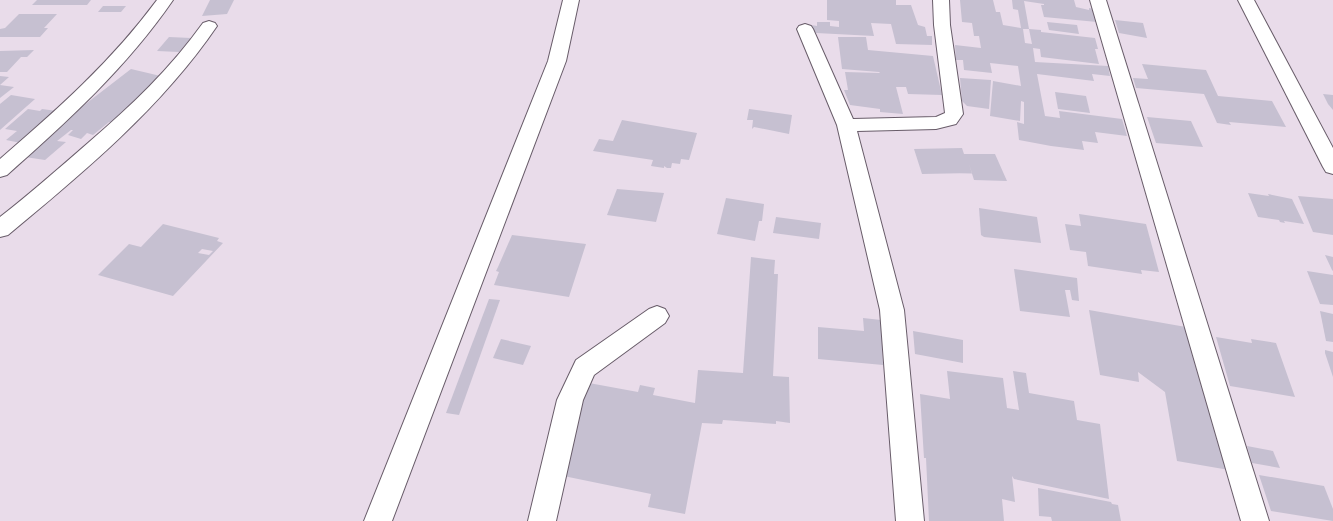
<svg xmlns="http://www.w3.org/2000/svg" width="1333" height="521" font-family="'Fira Sans Condensed',sans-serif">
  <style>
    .building { fill: #c6c0d1; fill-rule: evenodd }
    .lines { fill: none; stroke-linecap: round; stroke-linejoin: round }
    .minor-casing { stroke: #685c69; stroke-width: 2 }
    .minor { fill: #fff; fill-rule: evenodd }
  </style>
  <rect width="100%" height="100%" fill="#e9dcea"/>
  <g class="building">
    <path d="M37 0H91L87 5H32Z"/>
    <path d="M210 0H234L227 14 202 16Z"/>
    <path d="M827 0H896V5H911L918 25 925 27 927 36H932V45L896 44 891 24 871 23 874 36 816 33 811 25 817 26V22H830V26L839 27V21L827 20Z"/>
    <path d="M960 0H993L996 12H1000L1003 25 1021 28 1018 10 1013 9 1012 0H1074L1076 7 1089 10V8L1094 9 1097 22 1044 17 1041 5H1044V4L1024 1 1029 29H1023L1025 43 1032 44 1029 29 1041 30V32L1095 38 1098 49H1095L1099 64 1041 57 1040 49 1033 48 1035 62 1108 66 1110 76 1092 74 1094 81 1037 74 1045 116 1060 118 1059 111 1122 119 1127 136 1095 132 1098 143 1082 141 1084 150 1051 146 1019 140 1017 122 1024 124V102L1021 101 1020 121 990 116 993 81 1021 86 1018 66 990 63 992 73 964 70 963 60H956L955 45 981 48 979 36H974L972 23 962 22Z"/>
    <path d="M103 6H126L121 12H98Z"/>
    <path d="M19 14H57L44 28H48L40 37H0V29L5 28Z"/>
    <path d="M1115 20 1143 23 1147 38 1119 33Z"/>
    <path d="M1047 22 1077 25 1079 34 1049 30Z"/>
    <path d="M169 37 191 38 179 52 157 51Z"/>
    <path d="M838 37H866L868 50 933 56 942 95 908 94 906 87H896L903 114 880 112V109L850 105 844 90H848L845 72 880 73 879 72 842 69Z"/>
    <path d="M34 50 27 57H21L7 72H0V51Z"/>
    <path d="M1142 64 1206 70 1218 96 1272 101 1286 127 1229 122 1231 125 1217 123 1204 94 1136 88 1133 78 1148 79Z"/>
    <path d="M131 69 169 78 114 123 109 122 93 135 87 133 81 139 68 135 73 130H71L57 141 66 142 45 160 25 157 57 126Z"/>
    <path d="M0 76 9 77 0 85Z"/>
    <path d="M960 78 991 80 989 109 967 106 962 101Z"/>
    <path d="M0 85 14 87 0 98Z"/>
    <path d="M1055 92 1086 96 1090 113 1058 109Z"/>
    <path d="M1323 94 1333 95V110L1328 104Z"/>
    <path d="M11 95 35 99 0 130V104Z"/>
    <path d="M28 109 40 111 42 109 57 111 21 143 6 140 17 131 5 129Z"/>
    <path d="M749 109 792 115 789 134 754 127 752 129 753 120H747Z"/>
    <path d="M1147 117 1191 121 1203 147 1156 143Z"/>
    <path d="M622 120 697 133 689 160 681 159 680 164 672 163 671 168H667L664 166V168L651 166 653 160 593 151 599 139 613 141Z"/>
    <path d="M962 148 964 154H995L1007 181 974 180 969 164 972 173 922 174 914 149Z"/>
    <path d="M617 189 664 193 656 222 607 215Z"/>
    <path d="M1248 193 1269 196 1268 194 1292 199 1304 224 1284 221 1285 223 1280 222 1279 220 1258 217Z"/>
    <path d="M1298 196 1333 199V235L1313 232Z"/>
    <path d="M726 198 764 204 762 221H759L755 241 717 234Z"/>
    <path d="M979 208 1037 217 1041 243 984 237 981 235Z"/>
    <path d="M1079 214 1146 224 1159 272 1141 270 1142 274 1088 266 1086 252 1070 250 1065 224 1081 226Z"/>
    <path d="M776 217 821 223 819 239 773 233Z"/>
    <path d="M163 224 219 238 217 241 223 243 173 296 98 275 129 244 141 247ZM202 249 213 251 209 255 198 253Z"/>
    <path d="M512 235 586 244 569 297 494 285 499 272 496 271 498 267Z"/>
    <path d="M1325 255 1333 257V271L1332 270Z"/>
    <path d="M751 257 775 260 774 274H778L773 376 789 377 790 423 776 421V424L723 420 722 424 702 423 685 514 648 507 651 494 549 473 578 381 638 392 640 385 655 388 653 395 695 403 698 370 743 373Z"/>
    <path d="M1014 269 1077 278 1079 301 1072 300 1070 290H1065L1070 317 1020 311Z"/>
    <path d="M1307 271 1333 275V305L1320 304Z"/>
    <path d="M489 299 500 300 459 415 446 413Z"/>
    <path d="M1089 310 1186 327 1229 470 1177 461 1165 392 1138 372 1139 382 1100 375Z"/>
    <path d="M1320 311 1333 314V342L1326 341Z"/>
    <path d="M863 318 881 320 883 365 818 359V327L864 331Z"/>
    <path d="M913 331 963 340V363L915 354Z"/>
    <path d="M1216 337 1252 343 1251 339 1276 343 1295 397 1230 386Z"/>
    <path d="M501 339 531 346 523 365 493 358Z"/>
    <path d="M1325 350 1333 352V377L1325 353Z"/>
    <path d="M947 371 1003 378 1007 408 1019 410 1013 371 1026 373 1029 393 1074 401 1077 420 1100 424 1109 499 1014 479 1012 476 1015 502 1002 499 1004 521H929L926 458H924L920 394 950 399Z"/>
    <path d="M1247 446 1273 451 1280 468 1252 463Z"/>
    <path d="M1259 475 1324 486 1333 509V521L1271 511Z"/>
    <path d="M1038 488 1111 502 1112 504 1118 505 1121 521H1052L1051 517 1039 516Z"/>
  </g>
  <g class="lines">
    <defs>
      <g id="minor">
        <path d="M157 0H173C127 67 68 121 7 175L0 177V159C57 110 112 61 157 0Z"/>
        <path d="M563 0H579L566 61 392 521H364L548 61Z"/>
        <path d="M933 0H949L950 25 963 114 956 124 936 129 857 131 904 310 924 521H896L880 310 837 125 797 29 799 26 805 24 811 26 813 29 853 119 936 117 945 113 934 25Z"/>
        <path d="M1090 0H1106L1269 521H1241Z"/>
        <path d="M1238 0H1254L1333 148V174L1326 172 1323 167Z"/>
        <path d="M209 21 215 23 217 26C162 107 83 173 8 235L0 237V217C30 194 59 168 88 143 131 106 170 69 203 23Z"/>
        <path d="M657 306 665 309 669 316 665 323 594 375 583 400 556 521H528L557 400 576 360 649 309Z"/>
      </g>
    </defs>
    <use href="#minor" class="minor-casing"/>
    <use href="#minor" class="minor"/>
  </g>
</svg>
